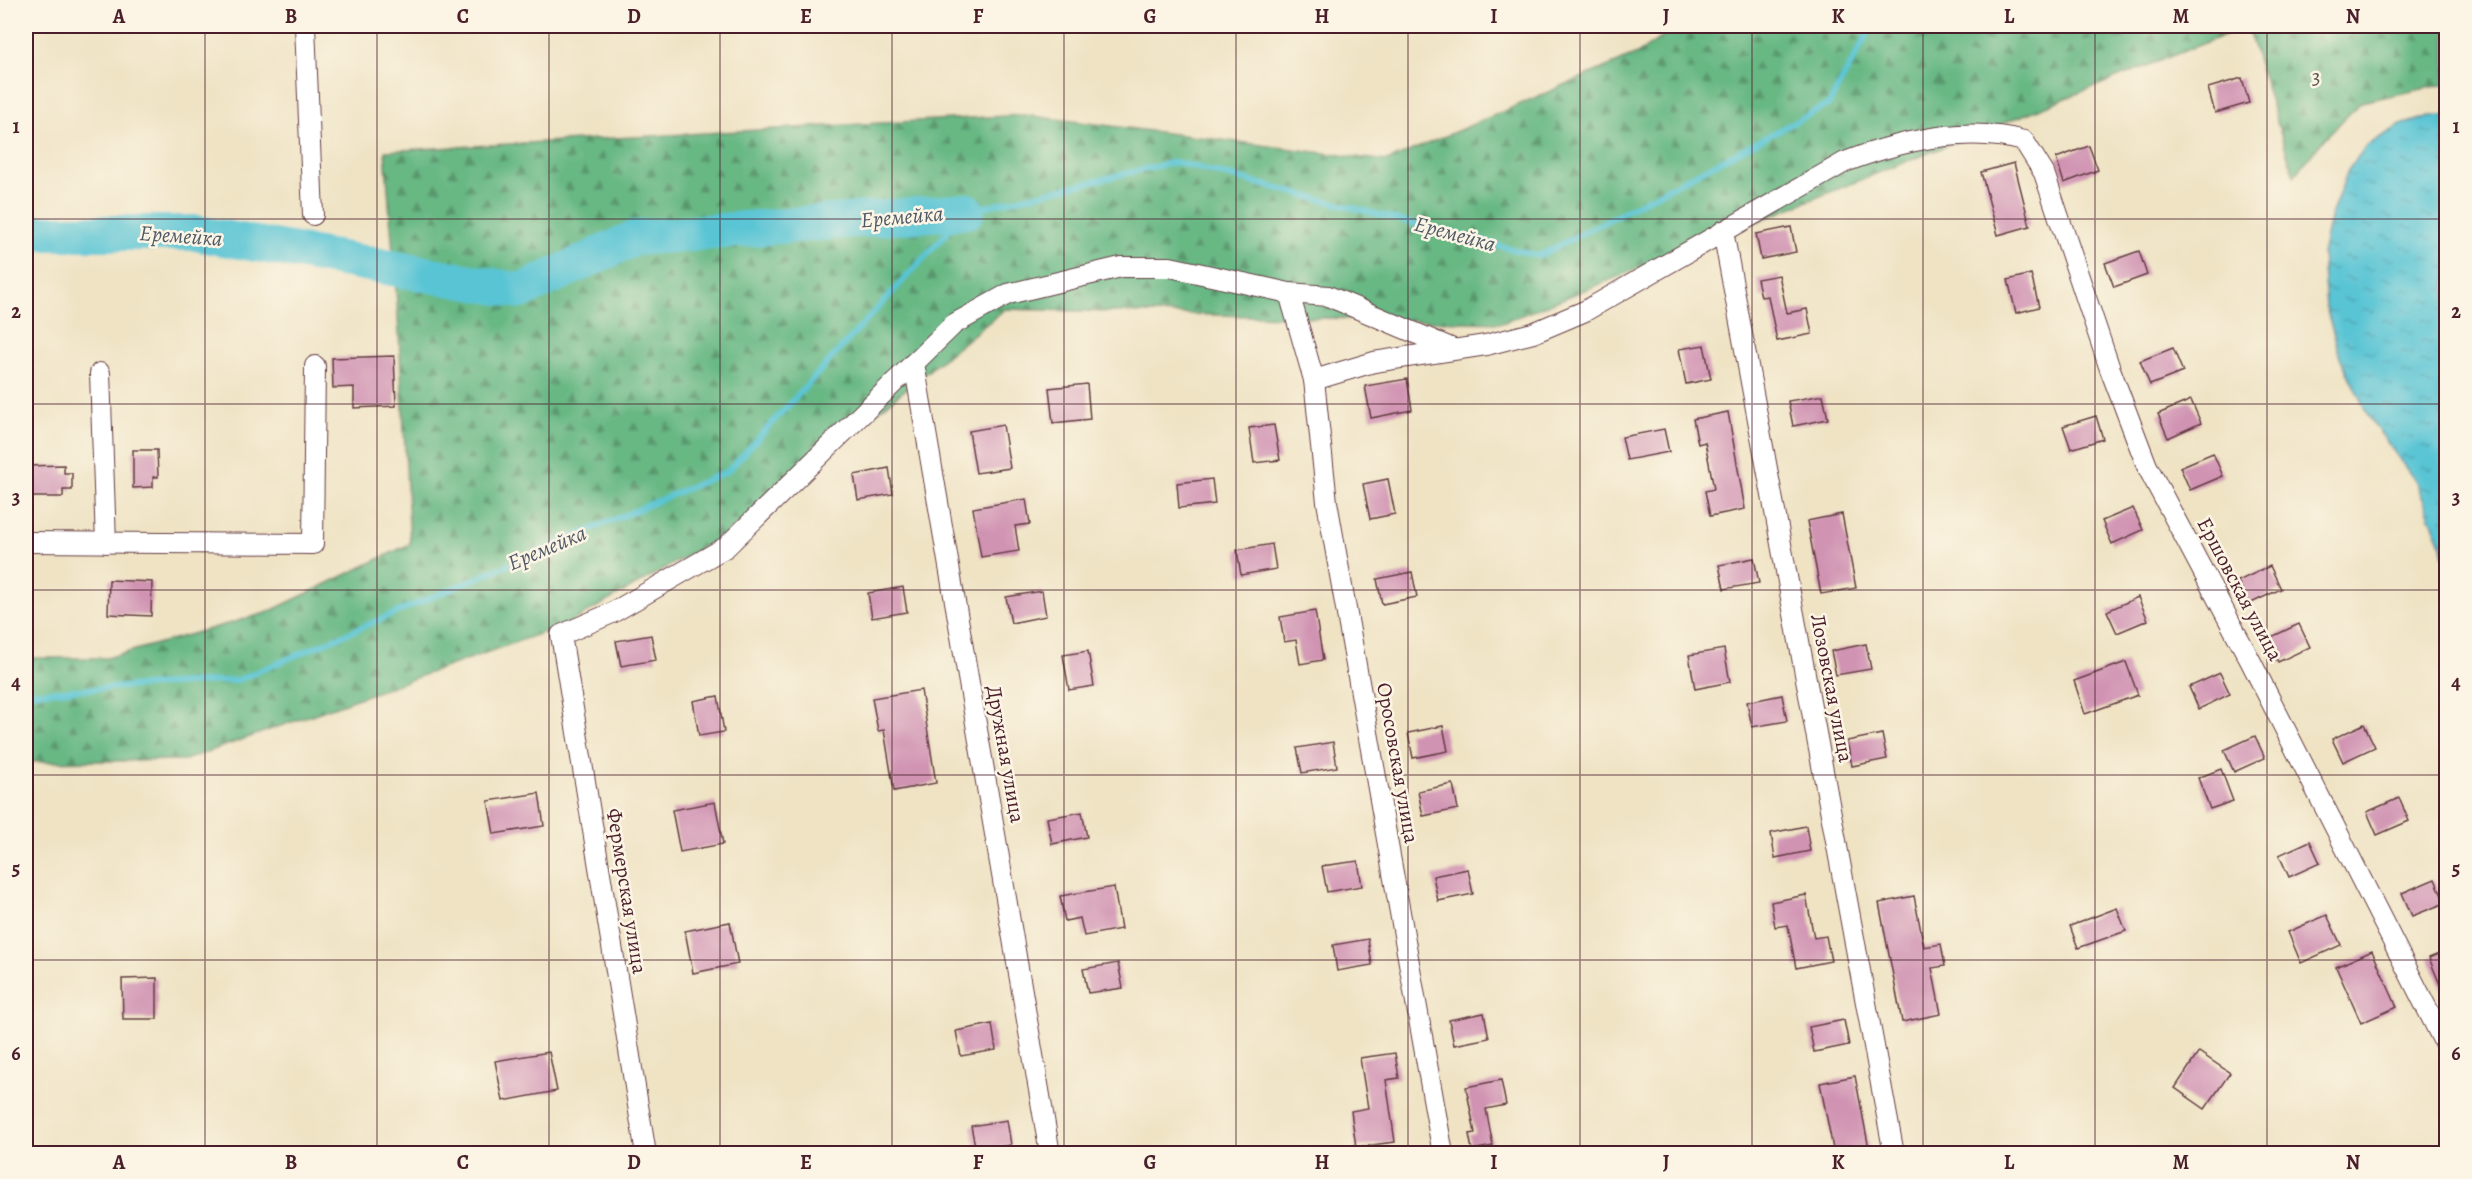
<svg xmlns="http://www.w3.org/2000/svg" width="2472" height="1179" font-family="Alegreya,serif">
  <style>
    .forest { fill: url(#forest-firs); stroke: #596c58; stroke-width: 1.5 }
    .water { fill: url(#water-ripples); stroke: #527280; stroke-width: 1.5 }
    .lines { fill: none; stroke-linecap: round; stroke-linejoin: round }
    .stream { stroke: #59c4d4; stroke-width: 6 }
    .river { stroke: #59c4d4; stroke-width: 36 }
    .building { fill: #d093b2 }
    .minor-casing { stroke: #633c42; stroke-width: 22 }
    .minor { stroke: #fff; stroke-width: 20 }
    .grid { fill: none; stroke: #4a1f2b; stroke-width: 1.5; stroke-opacity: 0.55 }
    .labels { text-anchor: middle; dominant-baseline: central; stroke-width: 5; stroke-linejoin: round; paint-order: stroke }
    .park-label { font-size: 21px; fill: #5a564d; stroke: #fcf5e5 }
    .street-label { font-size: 21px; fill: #4a1f2b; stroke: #fcf5e5 }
    .water-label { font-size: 22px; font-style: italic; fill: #4f5966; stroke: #fcf5e5 }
    .neatline { fill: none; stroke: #4a1f2b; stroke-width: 2 }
    .grid-label { font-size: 20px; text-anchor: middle; font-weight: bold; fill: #4a1f2b }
  </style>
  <defs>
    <pattern id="forest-firs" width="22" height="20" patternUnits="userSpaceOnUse" patternTransform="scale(1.5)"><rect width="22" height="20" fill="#68b884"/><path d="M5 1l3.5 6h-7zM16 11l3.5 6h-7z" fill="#58956c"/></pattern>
    <pattern id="water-ripples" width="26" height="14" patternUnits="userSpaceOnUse" patternTransform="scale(1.5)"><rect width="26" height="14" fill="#59c4d4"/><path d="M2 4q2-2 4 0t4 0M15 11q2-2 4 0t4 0" fill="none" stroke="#4c9fac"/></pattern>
  </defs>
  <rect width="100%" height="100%" fill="#fcf5e5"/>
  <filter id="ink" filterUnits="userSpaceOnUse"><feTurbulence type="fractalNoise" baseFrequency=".0167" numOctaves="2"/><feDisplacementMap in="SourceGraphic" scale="12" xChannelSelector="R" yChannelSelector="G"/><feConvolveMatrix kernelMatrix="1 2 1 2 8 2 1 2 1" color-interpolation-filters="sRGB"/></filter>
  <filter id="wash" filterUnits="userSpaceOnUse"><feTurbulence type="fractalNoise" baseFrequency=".008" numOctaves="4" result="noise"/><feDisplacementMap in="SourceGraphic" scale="24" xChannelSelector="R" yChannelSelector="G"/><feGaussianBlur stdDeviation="1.35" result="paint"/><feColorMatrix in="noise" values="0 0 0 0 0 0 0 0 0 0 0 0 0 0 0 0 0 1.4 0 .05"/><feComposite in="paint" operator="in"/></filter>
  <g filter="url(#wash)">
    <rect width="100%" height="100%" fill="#efe3c4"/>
    <g class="forest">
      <path d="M1678 26H2247L1502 323 1005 309 726 534 567 624 185 760 26 762V658H107L266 613 410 544 398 316 385 151 1024 115 1387 161 1637 54Z"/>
      <path d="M2247 26H2446V84L2361 102 2325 138 2294 176Z"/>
    </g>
    <path class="water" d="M2430 116H2446V565L2442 546 2416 482 2369 417 2340 357 2326 307 2322 254 2330 218 2348 170 2367 145 2401 125Z"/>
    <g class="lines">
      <g class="stream">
        <path d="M26 693 238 680 728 471 967 211 1175 162 1539 256 1829 104 1872 26"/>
        <path d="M2445 1154 2446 1153"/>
      </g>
      <path class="river" d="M26 233H195L521 291 635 238 967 211"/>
    </g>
    <g id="blocks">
      <g class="building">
        <path d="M2242 78 2249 103 2215 113 2208 88Z"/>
        <path d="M2089 146 2098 170 2064 183 2056 158Z"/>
        <path d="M2014 163 2030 226 1998 235 1981 172Z"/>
        <path d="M1791 227 1796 252 1761 259 1756 234Z"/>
        <path d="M2139 251 2147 275 2114 287 2105 263Z"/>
        <path d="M2031 274 2039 307 2016 313 2008 280Z"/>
        <path d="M1779 275 1787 313 1807 309 1812 334 1777 341 1768 296 1761 297 1757 279Z"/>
        <path d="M1704 345 1711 379 1686 384 1679 349Z"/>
        <path d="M2173 348 2183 372 2150 385 2140 361Z"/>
        <path d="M394 356 396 406 354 408V387L333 388 332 358Z"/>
        <path d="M1407 379 1412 410 1371 418 1365 386Z"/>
        <path d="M1087 384 1090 419 1053 423 1049 388Z"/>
        <path d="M1823 395 1828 419 1793 426 1788 401Z"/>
        <path d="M2191 400 2201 423 2168 438 2158 414Z"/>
        <path d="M1728 412 1745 509 1710 516 1705 491 1714 489 1705 442 1698 444 1693 419Z"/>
        <path d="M2096 416 2103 439 2071 449 2063 426Z"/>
        <path d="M1003 425 1010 468 976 473 969 431Z"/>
        <path d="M1274 425 1280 460 1254 463 1249 428Z"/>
        <path d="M1664 429 1669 452 1627 460 1622 437Z"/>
        <path d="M133 450H157L158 477H153V487L133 488Z"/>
        <path d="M2213 453 2223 476 2190 490 2180 467Z"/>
        <path d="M64 465V473H72V490H63V497H26V466Z"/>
        <path d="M889 468 893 494 858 500 854 475Z"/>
        <path d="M1212 479 1215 504 1179 508 1177 483Z"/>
        <path d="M1388 479 1395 514 1370 519 1363 484Z"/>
        <path d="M1026 499 1030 524 1015 526 1019 551 981 557 973 508Z"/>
        <path d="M2133 508 2143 530 2112 544 2102 521Z"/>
        <path d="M1842 514 1856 588 1821 594 1807 521Z"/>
        <path d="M1272 544 1276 569 1241 575 1237 550Z"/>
        <path d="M1754 558 1759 583 1724 589 1719 565Z"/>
        <path d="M2270 566 2281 589 2249 604 2238 581Z"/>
        <path d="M1412 572 1417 597 1382 604 1377 579Z"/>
        <path d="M109 580 152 582 151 616 108 614Z"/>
        <path d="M903 587 907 612 872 618 868 593Z"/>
        <path d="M1042 591 1046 616 1011 623 1006 597Z"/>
        <path d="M2138 597 2148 620 2117 633 2107 611Z"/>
        <path d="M1315 611 1323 660 1300 664 1296 640 1284 642 1280 617Z"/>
        <path d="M2299 624 2310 647 2278 662 2267 639Z"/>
        <path d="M651 635 656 660 621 666 616 641Z"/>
        <path d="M1866 644 1871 669 1836 675 1831 651Z"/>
        <path d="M1724 649 1730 682 1695 689 1689 655Z"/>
        <path d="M1088 651 1094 686 1069 690 1063 655Z"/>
        <path d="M2126 662 2138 695 2085 714 2074 681Z"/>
        <path d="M2220 673 2230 694 2199 709 2189 687Z"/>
        <path d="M921 690 936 783 894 791 884 730 878 731 872 698Z"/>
        <path d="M1782 695 1787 721 1752 727 1747 702Z"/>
        <path d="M718 696 724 732 699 736 693 701Z"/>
        <path d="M2364 724 2375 747 2343 762 2332 739Z"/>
        <path d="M1443 726 1448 751 1413 758 1408 733Z"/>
        <path d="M1882 734 1887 759 1852 766 1847 741Z"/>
        <path d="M2255 736 2265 758 2234 772 2224 750Z"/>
        <path d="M1333 742 1337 767 1302 773 1297 748Z"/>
        <path d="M2221 769 2233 801 2210 809 2198 778Z"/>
        <path d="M1453 784 1458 809 1423 816 1418 791Z"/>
        <path d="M539 793 544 826 494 834 488 801Z"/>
        <path d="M2399 798 2409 821 2377 835 2367 812Z"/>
        <path d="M715 802 723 844 680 852 672 810Z"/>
        <path d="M1082 812 1087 837 1052 844 1047 818Z"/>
        <path d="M1806 826 1810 851 1775 858 1771 833Z"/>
        <path d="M2310 841 2320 863 2289 877 2279 855Z"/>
        <path d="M1358 861 1362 886 1327 892 1322 866Z"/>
        <path d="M1468 869 1473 894 1438 901 1433 876Z"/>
        <path d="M2435 879 2445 903 2412 916 2402 893Z"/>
        <path d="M1114 887 1121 929 1084 936 1080 918 1065 921 1060 896Z"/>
        <path d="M1806 895 1814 938 1826 936 1831 961 1796 968 1788 925 1775 927 1771 902Z"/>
        <path d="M1914 896 1924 947 1941 944 1945 966 1932 968 1941 1014 1902 1022 1879 903Z"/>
        <path d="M2117 908 2126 931 2078 948 2070 926Z"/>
        <path d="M2327 915 2341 945 2301 963 2288 932Z"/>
        <path d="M730 922 738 964 693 973 685 931Z"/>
        <path d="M1368 939 1372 965 1337 971 1333 945Z"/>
        <path d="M2372 951 2397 1007 2361 1023 2336 967Z"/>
        <path d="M2446 951V999L2429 958Z"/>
        <path d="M1118 963 1123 988 1088 993 1083 969Z"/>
        <path d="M157 978V1019H123L122 979Z"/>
        <path d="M1484 1013 1489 1038 1454 1045 1449 1020Z"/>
        <path d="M1844 1020 1849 1045 1814 1052 1809 1027Z"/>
        <path d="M992 1024 996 1050 961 1056 956 1031Z"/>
        <path d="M549 1052 557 1091 503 1101 495 1061Z"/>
        <path d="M2199 1052 2230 1073 2205 1109 2175 1088Z"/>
        <path d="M1395 1053 1399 1078 1386 1080 1395 1142 1356 1147 1351 1111 1368 1108 1360 1058Z"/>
        <path d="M1855 1076 1870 1154H1834L1820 1083Z"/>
        <path d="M1501 1080 1506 1105 1486 1109 1493 1146 1472 1150 1469 1134 1475 1133 1466 1087Z"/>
        <path d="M1007 1120 1011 1145 976 1151 971 1126Z"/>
      </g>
    </g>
  </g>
  <g filter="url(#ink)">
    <use href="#blocks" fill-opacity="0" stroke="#633c42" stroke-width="1.5"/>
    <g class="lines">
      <defs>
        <g id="minor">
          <path d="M305 26 313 215"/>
          <path d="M1723 231 1894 1154"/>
          <path d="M1289 293 1328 296 1453 349"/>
          <path d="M914 363 1050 1154"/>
          <path d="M100 373 106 543"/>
          <path d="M1314 380 1374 362 1486 345 1533 333 1585 311 1845 162C1900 141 1966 125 2024 141L2044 173 2110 369 2147 466 2250 660 2446 1046"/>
          <path d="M26 542 313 544 315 366"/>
          <path d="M646 1154 561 635 612 613 726 547 954 324 1008 294 1121 267H1170L1289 293 1314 380 1327 502 1443 1154"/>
        </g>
      </defs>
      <use href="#minor" class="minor-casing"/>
      <use href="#minor" class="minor"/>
    </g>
  </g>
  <path class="grid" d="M205 26V1154M377 26V1154M549 26V1154M720 26V1154M892 26V1154M1064 26V1154M1236 26V1154M1408 26V1154M1580 26V1154M1752 26V1154M1923 26V1154M2095 26V1154M2267 26V1154M26 219H2446M26 404H2446M26 590H2446M26 775H2446M26 960H2446"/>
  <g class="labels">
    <g class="park-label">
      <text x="2316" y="77">3</text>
    </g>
    <g class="street-label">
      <text transform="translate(2240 589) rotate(62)">Ершовская улица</text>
      <text transform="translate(1832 688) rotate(79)">Лозовская улица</text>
      <text transform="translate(1006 754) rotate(80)">Дружная улица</text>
      <text transform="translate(1398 763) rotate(80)">Оросовская улица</text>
      <text transform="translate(627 891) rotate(81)">Фермерская улица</text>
    </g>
    <g class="water-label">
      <text transform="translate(902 217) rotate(-5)">Еремейка</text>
      <text transform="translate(1455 234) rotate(15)">Еремейка</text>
      <text transform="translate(181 236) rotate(4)">Еремейка</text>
      <text transform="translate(547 548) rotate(-23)">Еремейка</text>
    </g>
  </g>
  <rect width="2472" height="1179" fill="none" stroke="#fcf5e5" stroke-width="66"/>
  <rect x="33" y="33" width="2406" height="1113" class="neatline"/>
  <g class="grid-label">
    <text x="119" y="23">A</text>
    <text x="291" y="23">B</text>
    <text x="463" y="23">C</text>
    <text x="634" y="23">D</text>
    <text x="806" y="23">E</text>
    <text x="978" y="23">F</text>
    <text x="1150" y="23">G</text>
    <text x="1322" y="23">H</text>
    <text x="1494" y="23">I</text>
    <text x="1666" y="23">J</text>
    <text x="1838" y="23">K</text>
    <text x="2009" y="23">L</text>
    <text x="2181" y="23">M</text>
    <text x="2353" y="23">N</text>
    <text x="16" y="133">1</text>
    <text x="2456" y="133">1</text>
    <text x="16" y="318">2</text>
    <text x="2456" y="318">2</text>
    <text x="16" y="504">3</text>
    <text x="2456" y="504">3</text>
    <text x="16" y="689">4</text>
    <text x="2456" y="689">4</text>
    <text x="16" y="875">5</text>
    <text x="2456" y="875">5</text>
    <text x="16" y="1060">6</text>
    <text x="2456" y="1060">6</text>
    <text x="119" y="1169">A</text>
    <text x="291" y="1169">B</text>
    <text x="463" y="1169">C</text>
    <text x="634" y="1169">D</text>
    <text x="806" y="1169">E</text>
    <text x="978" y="1169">F</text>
    <text x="1150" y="1169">G</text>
    <text x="1322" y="1169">H</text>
    <text x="1494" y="1169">I</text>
    <text x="1666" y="1169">J</text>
    <text x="1838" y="1169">K</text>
    <text x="2009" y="1169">L</text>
    <text x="2181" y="1169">M</text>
    <text x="2353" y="1169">N</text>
  </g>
</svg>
